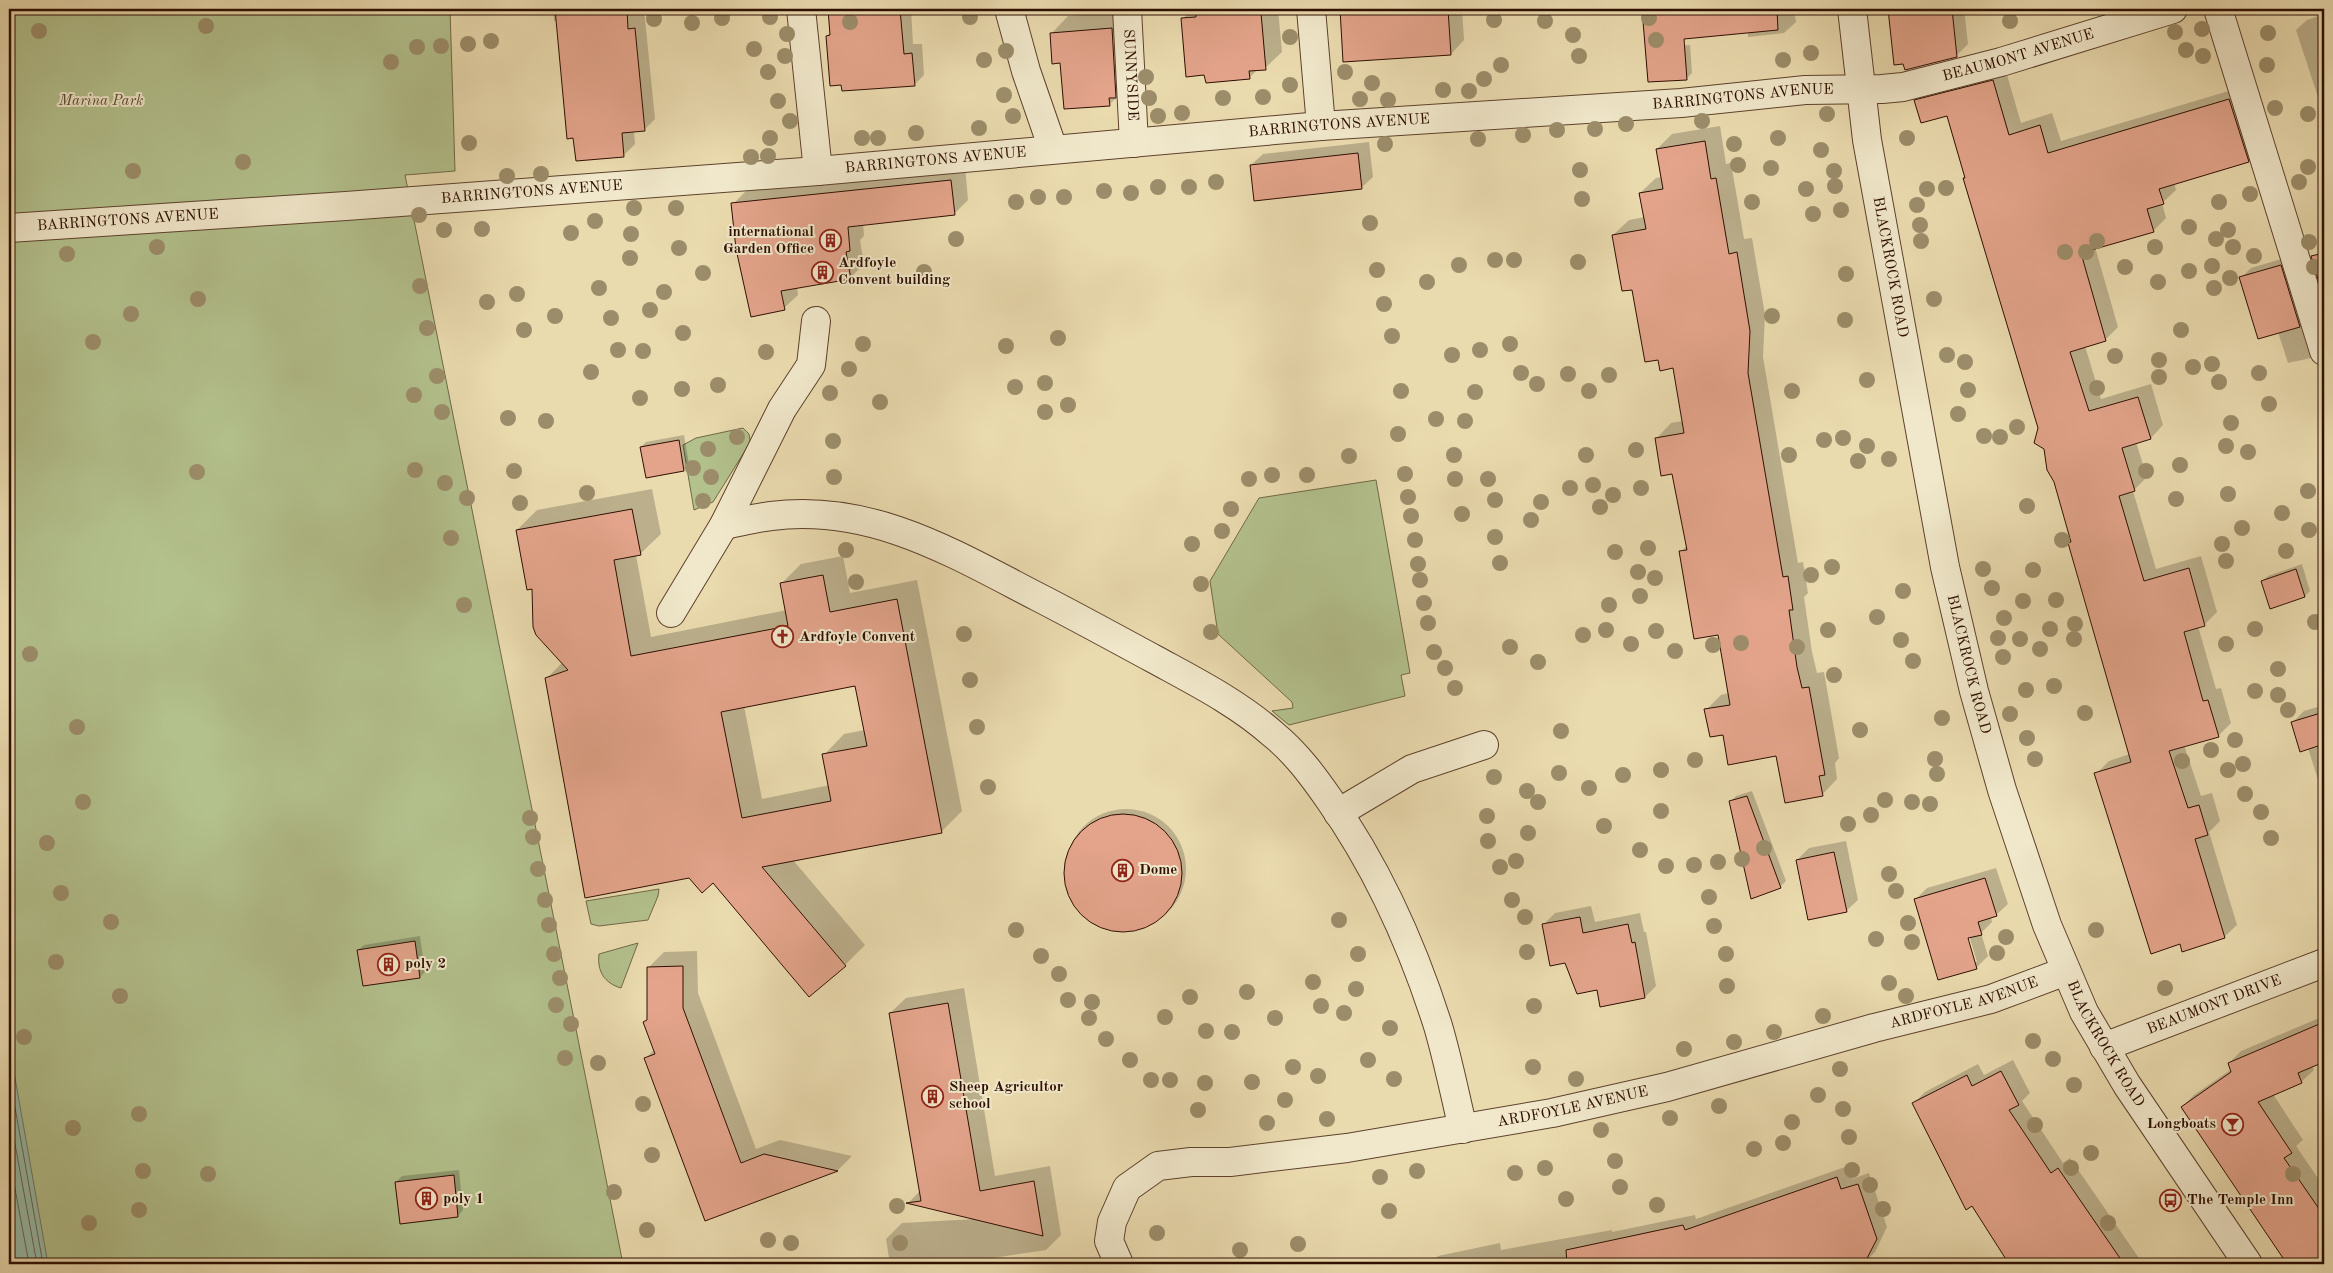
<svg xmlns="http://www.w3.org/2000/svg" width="2333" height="1273" font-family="'Old Standard TT',serif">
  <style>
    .green { fill: #b3c18d; stroke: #706847 }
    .water { fill: #98bba8; stroke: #6e7665 }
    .shadow { fill: #0003; fill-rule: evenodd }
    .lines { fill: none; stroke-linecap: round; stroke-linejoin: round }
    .shore { stroke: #636454; stroke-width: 1 }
    .building { fill: #e3a48b; stroke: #2e0e01; fill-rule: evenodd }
    .minor-casing { stroke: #5d412c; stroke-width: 30 }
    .minor { stroke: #f1e8cb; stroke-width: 28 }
    .tree { fill: #9c8d6a }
    .labels { text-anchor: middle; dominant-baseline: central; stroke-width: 4; stroke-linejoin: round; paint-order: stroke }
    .street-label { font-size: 15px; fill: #2e0e01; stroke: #f1e8cb }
    .park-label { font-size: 15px; font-style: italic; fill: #5d4d32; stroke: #f1e8cb }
    .poi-label { font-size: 15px; font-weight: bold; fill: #2e0e01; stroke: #f1e8cb; text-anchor: start }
  </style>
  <rect width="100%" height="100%" fill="#eadbaf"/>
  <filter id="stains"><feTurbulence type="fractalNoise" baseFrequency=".004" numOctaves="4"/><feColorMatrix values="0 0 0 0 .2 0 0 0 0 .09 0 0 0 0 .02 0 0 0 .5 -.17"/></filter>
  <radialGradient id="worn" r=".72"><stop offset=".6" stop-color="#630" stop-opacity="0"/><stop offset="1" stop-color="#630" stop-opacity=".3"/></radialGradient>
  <g class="green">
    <path d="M9 9H450L455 171 405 175 623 1264H9Z"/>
    <path d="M743 428 749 434 750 441 748 446 713 502 694 510 683 445 696 438Z"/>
    <path d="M1376 480 1410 673 1401 675 1405 696 1289 725 1272 711 1293 708 1292 702 1218 634 1210 581 1259 498Z"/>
    <path d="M659 889 658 896 648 920 599 926 591 924 586 901Z"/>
    <path d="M638 943 621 988C604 983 597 971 599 954Z"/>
  </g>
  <path class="water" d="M9 1044 48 1264H9Z"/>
  <g class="shadow">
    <path d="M553 9H644L655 119 644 130 634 131 635 144 624 155 558 21H554Z"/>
    <path d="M829 9H911L913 44H922L924 75 914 85 827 36 831 32Z"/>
    <path d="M1191 9H1278L1282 52 1265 68 1258 69 1249 78 1183 19Z"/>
    <path d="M1341 9H1462L1464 40 1451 54Z"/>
    <path d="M1718 9H1794L1796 22 1784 33 1748 37V32L1721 34Z"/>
    <path d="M1889 9H1964L1968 44 1956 56 1895 64Z"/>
    <path d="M1129 12 1126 88 1109 105 1061 62 1052 33 1068 16Z"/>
    <path d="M2324 14V94L2318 97 2296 30 2307 20Z"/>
    <path d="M1690 45 1692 73 1686 79 1652 47Z"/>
    <path d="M2005 68 2021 123 2052 113 2061 141 2242 87 2261 148 2249 161 2174 183 2176 190 2162 203 2166 218 2153 231 2095 247 2118 327 2105 340 2085 346 2101 399 2151 384 2163 425 2151 438 2136 442 2147 477 2133 491 2156 569 2201 556 2217 612 2204 625 2198 626 2216 689 2221 688 2231 723 2218 736 2184 745 2201 796 2212 793 2220 821 2209 832 2237 925 2224 937 2181 943 2096 774 2109 761 2130 754 2040 428 1948 114 1915 101 1928 88Z"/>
    <path d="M1720 126 1726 164 1731 163 1744 239 1752 238 1765 315 1763 357 1798 563 1803 562 1808 593 1804 597 1812 652 1817 673 1824 672 1839 758 1835 763 1837 779 1822 795 1777 754 1724 734 1706 710 1721 695 1729 693 1719 634 1681 552 1687 545 1673 472 1656 439 1671 423 1683 421 1674 367 1633 289 1613 235 1629 220 1645 217 1640 193 1656 178 1662 177 1657 149 1672 134Z"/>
    <path d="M1369 142 1373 177 1361 188 1251 165 1263 154Z"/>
    <path d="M965 166 968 200 954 214 863 224 864 236 860 240 864 264 850 278 797 287 798 295 784 308 733 204 747 190Z"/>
    <path d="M2291 256 2320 348 2311 358 2288 363 2278 332 2241 278 2251 268Z"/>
    <path d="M684 435 689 464 684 470 641 447 646 442Z"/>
    <path d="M652 489 661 534 640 554 636 555 651 637 787 610 781 584 801 564 843 556 850 593 917 580 962 811 942 831 793 860 865 945 845 965 546 679 563 662 533 588 517 530 537 510ZM856 685 865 730 844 734 824 755 830 785 762 799 744 706Z"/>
    <path d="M2302 564 2310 591 2305 596 2262 581 2268 576Z"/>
    <path d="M2324 705V799L2308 748 2292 723 2304 711Z"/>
    <path d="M1752 791 1786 881 1780 887 1730 802 1736 796Z"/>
    <circle cx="1126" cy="869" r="60"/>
    <path d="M1846 841 1858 900 1846 911 1797 860 1809 848Z"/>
    <path d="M1996 868 2008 904 1996 915 1991 917 1992 922 1981 933 1988 956 1977 967 1939 978 1915 900 1927 888ZM1968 932 1977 962H1974L1965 933Z"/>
    <path d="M1591 906 1595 922 1640 913 1644 932H1646L1656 986 1645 997 1598 989 1543 925 1555 913Z"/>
    <path d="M420 936 425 972 420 977 358 950 364 945Z"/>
    <path d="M697 951 698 993 756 1149 780 1140 852 1156 838 1170 706 1219 646 1058 655 1049 645 1022 649 1018V967L664 952Z"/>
    <path d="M964 988 995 1176 1050 1166 1061 1235 1046 1250 952 1264H890L886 1239 902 1223 976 1219 909 1202 920 1191 890 1013 906 998Z"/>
    <path d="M2324 1016V1060L2312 1066 2314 1070 2301 1082 2273 1094 2303 1140 2296 1146 2324 1187V1264H2291L2182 1107 2194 1095 2232 1069 2229 1063 2241 1051Z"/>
    <path d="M2013 1060 2030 1093 2022 1101 2063 1163 2070 1158 2143 1264H2037L2012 1228 1914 1103 1925 1092 1978 1064 1984 1075Z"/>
    <path d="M1848 1166 1852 1179 1869 1173 1887 1227 1875 1252 1863 1264H1820L1819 1260 1807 1264H1429L1438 1256 1500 1243 1501 1250 1612 1230V1232L1695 1215 1696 1219Z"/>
    <path d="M459 1170 463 1210 458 1216 396 1182 402 1176Z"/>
  </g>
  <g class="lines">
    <g class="shore">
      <path d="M9 1074 43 1264"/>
      <path d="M9 1111 37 1264"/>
      <path d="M9 1156 29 1264"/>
    </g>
  </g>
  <g class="building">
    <path d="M555 9H627L628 29 635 28 645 131 622 133 624 157 576 161 573 138 567 139Z"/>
    <path d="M828 9H900L904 54 912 53 915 86 842 91 841 85 830 86 826 36 830 35Z"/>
    <path d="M1196 9H1244L1245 14 1261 13 1266 70 1249 71 1250 79 1206 83 1204 75 1186 77 1181 18 1196 17Z"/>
    <path d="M1340 9H1448L1451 55 1343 62Z"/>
    <path d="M1642 9H1777L1778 30 1684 39 1687 80 1648 82Z"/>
    <path d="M1888 9H1952L1957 57 1905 70 1903 64 1894 65Z"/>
    <path d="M1112 28 1116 98H1109L1110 106 1064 109 1060 63 1052 64 1050 33Z"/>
    <path d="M1993 80 2009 135 2040 125 2048 153 2229 99 2249 162 2159 189 2164 204 2147 209 2154 232 2081 253 2106 341 2070 352 2089 411 2138 397 2151 439 2122 448 2135 491 2119 496 2144 581 2189 568 2205 626 2184 632 2203 701 2208 700 2219 737 2169 751 2188 808 2199 805 2208 835 2195 839 2225 938 2182 952 2180 944 2151 954 2094 773 2131 762 2068 543 2071 542 2054 482 2047 470 2044 449 2034 443 2038 428 1963 178H1965L1947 116 1921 123 1914 100Z"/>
    <path d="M1705 141 1711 179 1716 178 1729 254 1737 252 1750 331 1748 373 1783 577 1788 576 1793 610H1789L1797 667 1802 688 1809 687 1825 775 1819 776 1823 796 1785 803 1776 756 1728 765 1723 735 1710 737 1704 709 1730 705 1718 635 1694 639 1679 551 1687 550 1672 474 1661 476 1655 438 1684 433 1673 368 1660 371 1658 360 1645 362 1632 290 1622 291 1612 235 1646 229 1639 193 1663 189 1656 149Z"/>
    <path d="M1358 153 1362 189 1254 201 1250 165Z"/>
    <path d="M951 180 955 215 848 227 850 251 846 252 851 279 781 291 785 310 751 317 736 249 731 203Z"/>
    <path d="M2324 253V299L2311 256Z"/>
    <path d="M2281 265 2300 327 2258 339 2239 277Z"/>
    <path d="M679 440 684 471 646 478 640 447Z"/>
    <path d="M632 509 641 555 614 560 631 656 788 626 780 583 823 575 830 612 897 599 942 833 762 867 846 966 809 997 713 883 702 893 689 878 585 898 545 678 568 670 536 635 533 627 532 589 527 590 516 530ZM855 686 867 746 822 754 831 801 742 818 721 712Z"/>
    <path d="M2296 569 2305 597 2270 609 2261 581Z"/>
    <path d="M2324 712V744L2300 752 2291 722Z"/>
    <path d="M1747 796 1781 888 1751 899 1729 801Z"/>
    <circle cx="1123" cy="873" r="59"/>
    <path d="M1834 852 1847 912 1808 920 1796 860Z"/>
    <path d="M1985 878 1997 916 1978 922 1982 935 1968 938 1977 969 1938 980 1914 899Z"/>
    <path d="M1580 917 1583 933 1628 924 1632 943 1635 942 1645 998 1600 1007 1597 990 1577 994 1565 963 1550 966 1542 924Z"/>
    <path d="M415 941 420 978 363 986 357 950Z"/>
    <path d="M683 966V1008L741 1163 764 1154 838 1171 705 1221 644 1058 655 1054 643 1022 647 1020V967Z"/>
    <path d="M948 1003 980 1191 1034 1181 1043 1236 906 1203 921 1201 889 1013Z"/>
    <path d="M2324 1022V1062L2298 1073 2302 1083 2258 1102 2292 1153 2284 1158 2324 1216V1264H2287L2181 1107 2231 1072 2228 1063Z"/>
    <path d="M2001 1071 2019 1105 2009 1110 2051 1173 2058 1168 2124 1264H2009L1972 1206 1966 1210 1912 1103 1967 1075 1972 1086Z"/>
    <path d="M454 1175 458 1217 400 1224 395 1182Z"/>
    <path d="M1837 1177 1841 1189 1858 1184 1877 1239 1864 1264H1567L1566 1250 1683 1225 1685 1230Z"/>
  </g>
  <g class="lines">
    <defs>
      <g id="minor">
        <path d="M801 9 818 171"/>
        <path d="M1009 9 1026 71 1053 149"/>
        <path id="s1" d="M1127 9 1134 143"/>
        <path d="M1311 9 1321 126"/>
        <path id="s2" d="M1852 9 1867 140 1945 567 1974 691 2002 790 2047 925 2084 1012 2127 1085 2248 1264"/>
        <path d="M2218 9 2324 351"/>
        <path id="s3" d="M9 228 346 206 818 171 1321 126 1681 103 1805 90 1882 89 1903 87 2001 62 2173 9"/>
        <path d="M724 525C740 522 755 518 771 516 871 503 953 553 1038 597 1077 617 1115 638 1154 659 1196 682 1238 703 1274 735 1296 753 1313 776 1329 799 1377 867 1413 947 1438 1026 1448 1060 1455 1095 1463 1129"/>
        <path d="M671 613 724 525 782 409 811 365 816 321"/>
        <path d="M1338 813 1412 769 1484 745"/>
        <path id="s4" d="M2104 1047 2324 963"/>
        <path id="s5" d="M1119 1264 1109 1241 1112 1222 1127 1188 1158 1166 1191 1162H1230L1347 1148 1552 1113 1667 1087 1874 1028 1991 999 2066 971"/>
      </g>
    </defs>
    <use href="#minor" class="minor-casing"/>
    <use href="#minor" class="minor"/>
  </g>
  <g class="tree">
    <circle cx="770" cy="17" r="8"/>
    <circle cx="970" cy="17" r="8"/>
    <circle cx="722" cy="18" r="8"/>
    <circle cx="1649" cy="18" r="8"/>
    <circle cx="654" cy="19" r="8"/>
    <circle cx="1494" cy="20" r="8"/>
    <circle cx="1545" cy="21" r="8"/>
    <circle cx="2010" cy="21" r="8"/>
    <circle cx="850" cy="22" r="8"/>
    <circle cx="692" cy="23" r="8"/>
    <circle cx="206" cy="26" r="8"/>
    <circle cx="2202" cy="29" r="8"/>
    <circle cx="39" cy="31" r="8"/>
    <circle cx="2175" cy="32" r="8"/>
    <circle cx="2268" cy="33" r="8"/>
    <circle cx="787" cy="34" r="8"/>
    <circle cx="1573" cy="35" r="8"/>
    <circle cx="1290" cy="37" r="8"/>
    <circle cx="1656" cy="40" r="8"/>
    <circle cx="491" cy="41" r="8"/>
    <circle cx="468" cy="44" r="8"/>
    <circle cx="441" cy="46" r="8"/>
    <circle cx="417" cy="47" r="8"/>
    <circle cx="754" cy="49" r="8"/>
    <circle cx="2186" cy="50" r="8"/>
    <circle cx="1006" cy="51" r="8"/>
    <circle cx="1811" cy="53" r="8"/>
    <circle cx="785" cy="56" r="8"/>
    <circle cx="1579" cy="56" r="8"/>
    <circle cx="2203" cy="56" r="8"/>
    <circle cx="984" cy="60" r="8"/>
    <circle cx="1783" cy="60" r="8"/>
    <circle cx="391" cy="62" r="8"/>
    <circle cx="1501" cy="65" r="8"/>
    <circle cx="2267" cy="65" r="8"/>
    <circle cx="768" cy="72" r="8"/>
    <circle cx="1345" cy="72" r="8"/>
    <circle cx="1146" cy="77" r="8"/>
    <circle cx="1484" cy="79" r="8"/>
    <circle cx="1372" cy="83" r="8"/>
    <circle cx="1290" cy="85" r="8"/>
    <circle cx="1443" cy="90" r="8"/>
    <circle cx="1469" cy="91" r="8"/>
    <circle cx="1004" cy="95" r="8"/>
    <circle cx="1263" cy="97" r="8"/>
    <circle cx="1149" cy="98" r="8"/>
    <circle cx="1223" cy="98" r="8"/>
    <circle cx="1360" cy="99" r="8"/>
    <circle cx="1388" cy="100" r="8"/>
    <circle cx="778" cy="101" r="8"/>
    <circle cx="2275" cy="108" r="8"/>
    <circle cx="1182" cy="113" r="8"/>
    <circle cx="1827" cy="114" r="8"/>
    <circle cx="2308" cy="114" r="8"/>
    <circle cx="1013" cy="116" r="8"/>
    <circle cx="1158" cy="116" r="8"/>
    <circle cx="790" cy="121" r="8"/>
    <circle cx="1702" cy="121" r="8"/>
    <circle cx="1626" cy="124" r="8"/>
    <circle cx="979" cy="128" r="8"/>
    <circle cx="1595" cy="129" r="8"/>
    <circle cx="1557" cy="130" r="8"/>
    <circle cx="916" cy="133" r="8"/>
    <circle cx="1523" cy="135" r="8"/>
    <circle cx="770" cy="138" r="8"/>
    <circle cx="862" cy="138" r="8"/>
    <circle cx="878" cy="138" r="8"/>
    <circle cx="1778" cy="138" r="8"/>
    <circle cx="1907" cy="138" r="8"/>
    <circle cx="1478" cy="139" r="8"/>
    <circle cx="469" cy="143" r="8"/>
    <circle cx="1385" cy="144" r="8"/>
    <circle cx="1734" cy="144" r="8"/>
    <circle cx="1821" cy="150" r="8"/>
    <circle cx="768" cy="156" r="8"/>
    <circle cx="751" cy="157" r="8"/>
    <circle cx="243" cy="162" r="8"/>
    <circle cx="1738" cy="165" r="8"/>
    <circle cx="2308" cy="167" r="8"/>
    <circle cx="1771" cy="168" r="8"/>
    <circle cx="1580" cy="170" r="8"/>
    <circle cx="133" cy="171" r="8"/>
    <circle cx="1834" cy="171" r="8"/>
    <circle cx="541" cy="174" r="8"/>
    <circle cx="507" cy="176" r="8"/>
    <circle cx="1216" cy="182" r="8"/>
    <circle cx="2299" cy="182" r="8"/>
    <circle cx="1835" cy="186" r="8"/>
    <circle cx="1158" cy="187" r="8"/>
    <circle cx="1189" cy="187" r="8"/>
    <circle cx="1946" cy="188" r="8"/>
    <circle cx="1806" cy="189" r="8"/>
    <circle cx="1927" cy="189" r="8"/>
    <circle cx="1104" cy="191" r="8"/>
    <circle cx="1131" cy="193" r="8"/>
    <circle cx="2250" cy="194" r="8"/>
    <circle cx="1038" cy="197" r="8"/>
    <circle cx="1064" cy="197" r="8"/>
    <circle cx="1582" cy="199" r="8"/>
    <circle cx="1016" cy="202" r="8"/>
    <circle cx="1752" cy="202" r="8"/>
    <circle cx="2219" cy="202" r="8"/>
    <circle cx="1917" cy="205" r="8"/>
    <circle cx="634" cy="208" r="8"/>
    <circle cx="676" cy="208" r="8"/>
    <circle cx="1841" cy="210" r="8"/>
    <circle cx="1813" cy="214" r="8"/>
    <circle cx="419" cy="215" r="8"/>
    <circle cx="595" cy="221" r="8"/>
    <circle cx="1370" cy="223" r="8"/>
    <circle cx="1920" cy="225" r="8"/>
    <circle cx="2189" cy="227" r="8"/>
    <circle cx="482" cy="229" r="8"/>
    <circle cx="444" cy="230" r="8"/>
    <circle cx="2228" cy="230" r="8"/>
    <circle cx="571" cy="233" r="8"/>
    <circle cx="631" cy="234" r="8"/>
    <circle cx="956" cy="239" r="8"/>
    <circle cx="2216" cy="239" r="8"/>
    <circle cx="1921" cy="241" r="8"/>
    <circle cx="2097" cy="241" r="8"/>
    <circle cx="2309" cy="242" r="8"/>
    <circle cx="157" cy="247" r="8"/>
    <circle cx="2155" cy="247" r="8"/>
    <circle cx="2233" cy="247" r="8"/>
    <circle cx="679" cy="248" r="8"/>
    <circle cx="2065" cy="252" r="8"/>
    <circle cx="2086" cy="252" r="8"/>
    <circle cx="67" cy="254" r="8"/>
    <circle cx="2254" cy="256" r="8"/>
    <circle cx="630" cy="258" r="8"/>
    <circle cx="1495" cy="260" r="8"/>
    <circle cx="1514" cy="260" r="8"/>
    <circle cx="1578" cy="262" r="8"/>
    <circle cx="1459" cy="265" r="8"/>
    <circle cx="2212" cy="266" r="8"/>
    <circle cx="2125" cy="267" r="8"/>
    <circle cx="2314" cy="267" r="8"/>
    <circle cx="1377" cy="270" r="8"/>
    <circle cx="2189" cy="271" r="8"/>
    <circle cx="924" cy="272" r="8"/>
    <circle cx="703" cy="273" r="8"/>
    <circle cx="1846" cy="274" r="8"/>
    <circle cx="2230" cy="278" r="8"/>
    <circle cx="1427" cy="282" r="8"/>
    <circle cx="2158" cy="282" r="8"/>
    <circle cx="420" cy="286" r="8"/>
    <circle cx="599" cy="288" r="8"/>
    <circle cx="2214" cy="288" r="8"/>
    <circle cx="664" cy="292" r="8"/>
    <circle cx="517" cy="294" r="8"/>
    <circle cx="198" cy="299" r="8"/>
    <circle cx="1934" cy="299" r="8"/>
    <circle cx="487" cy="302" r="8"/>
    <circle cx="1384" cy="304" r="8"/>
    <circle cx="650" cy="310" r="8"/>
    <circle cx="131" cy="314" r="8"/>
    <circle cx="555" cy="316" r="8"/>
    <circle cx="1772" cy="316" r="8"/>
    <circle cx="611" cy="318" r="8"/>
    <circle cx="1845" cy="320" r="8"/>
    <circle cx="427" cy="328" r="8"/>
    <circle cx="524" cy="330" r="8"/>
    <circle cx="2181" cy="330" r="8"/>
    <circle cx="683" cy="333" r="8"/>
    <circle cx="1392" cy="336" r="8"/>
    <circle cx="1058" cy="338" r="8"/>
    <circle cx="93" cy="342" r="8"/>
    <circle cx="863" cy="344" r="8"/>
    <circle cx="1510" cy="344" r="8"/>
    <circle cx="1006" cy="346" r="8"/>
    <circle cx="618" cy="350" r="8"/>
    <circle cx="1480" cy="350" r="8"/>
    <circle cx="643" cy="351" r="8"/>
    <circle cx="766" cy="352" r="8"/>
    <circle cx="1452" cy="355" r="8"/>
    <circle cx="1947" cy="355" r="8"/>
    <circle cx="2115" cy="356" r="8"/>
    <circle cx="2159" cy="360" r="8"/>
    <circle cx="1965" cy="362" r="8"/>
    <circle cx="2212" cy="364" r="8"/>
    <circle cx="2193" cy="367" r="8"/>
    <circle cx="849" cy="369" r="8"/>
    <circle cx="591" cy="372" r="8"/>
    <circle cx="1521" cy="373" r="8"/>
    <circle cx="2259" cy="373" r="8"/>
    <circle cx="1568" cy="374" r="8"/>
    <circle cx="1609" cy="375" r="8"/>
    <circle cx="437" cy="376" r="8"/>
    <circle cx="2159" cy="377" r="8"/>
    <circle cx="1867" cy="380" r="8"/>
    <circle cx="2219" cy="382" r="8"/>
    <circle cx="1045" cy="383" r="8"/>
    <circle cx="1537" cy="384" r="8"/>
    <circle cx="718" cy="385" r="8"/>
    <circle cx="1015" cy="387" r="8"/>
    <circle cx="2097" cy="388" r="8"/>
    <circle cx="682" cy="389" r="8"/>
    <circle cx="1968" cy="390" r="8"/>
    <circle cx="1401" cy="391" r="8"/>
    <circle cx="1589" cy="391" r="8"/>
    <circle cx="1792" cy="391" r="8"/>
    <circle cx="1475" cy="392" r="8"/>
    <circle cx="830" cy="393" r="8"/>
    <circle cx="414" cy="395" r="8"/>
    <circle cx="640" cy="398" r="8"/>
    <circle cx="880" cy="402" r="8"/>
    <circle cx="2269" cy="404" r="8"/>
    <circle cx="1068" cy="405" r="8"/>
    <circle cx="442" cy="412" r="8"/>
    <circle cx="1045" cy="412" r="8"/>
    <circle cx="1958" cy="414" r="8"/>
    <circle cx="508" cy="418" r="8"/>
    <circle cx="1436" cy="419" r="8"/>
    <circle cx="546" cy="421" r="8"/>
    <circle cx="1465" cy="421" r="8"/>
    <circle cx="2231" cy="423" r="8"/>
    <circle cx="2017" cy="427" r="8"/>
    <circle cx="1398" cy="434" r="8"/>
    <circle cx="1984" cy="436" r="8"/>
    <circle cx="737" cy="437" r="8"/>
    <circle cx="2000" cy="437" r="8"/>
    <circle cx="1843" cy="438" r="8"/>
    <circle cx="1824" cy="440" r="8"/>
    <circle cx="833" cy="441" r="8"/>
    <circle cx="1867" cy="446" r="8"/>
    <circle cx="2226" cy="446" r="8"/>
    <circle cx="708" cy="449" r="8"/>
    <circle cx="1636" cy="450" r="8"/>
    <circle cx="2248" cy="452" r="8"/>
    <circle cx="1454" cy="455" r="8"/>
    <circle cx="1586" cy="455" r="8"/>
    <circle cx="1789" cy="455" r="8"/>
    <circle cx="1349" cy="456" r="8"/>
    <circle cx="1889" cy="459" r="8"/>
    <circle cx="1858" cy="461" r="8"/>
    <circle cx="2180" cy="465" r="8"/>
    <circle cx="693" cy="468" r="8"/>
    <circle cx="415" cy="470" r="8"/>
    <circle cx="514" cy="471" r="8"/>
    <circle cx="2146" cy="471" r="8"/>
    <circle cx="197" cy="472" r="8"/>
    <circle cx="1405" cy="474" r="8"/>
    <circle cx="1272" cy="475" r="8"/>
    <circle cx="1307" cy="475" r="8"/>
    <circle cx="711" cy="477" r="8"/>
    <circle cx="834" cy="477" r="8"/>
    <circle cx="1249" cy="479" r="8"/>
    <circle cx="1455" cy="479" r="8"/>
    <circle cx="1488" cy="479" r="8"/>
    <circle cx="445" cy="483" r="8"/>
    <circle cx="1593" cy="485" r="8"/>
    <circle cx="1570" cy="488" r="8"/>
    <circle cx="1641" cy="488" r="8"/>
    <circle cx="2308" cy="491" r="8"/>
    <circle cx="587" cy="493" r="8"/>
    <circle cx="2228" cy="494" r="8"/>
    <circle cx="1613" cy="495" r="8"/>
    <circle cx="1408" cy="497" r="8"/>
    <circle cx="467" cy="498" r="8"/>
    <circle cx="2176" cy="499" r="8"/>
    <circle cx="1495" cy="500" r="8"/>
    <circle cx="703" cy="501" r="8"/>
    <circle cx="1541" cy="502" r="8"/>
    <circle cx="520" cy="503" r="8"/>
    <circle cx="2027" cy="506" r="8"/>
    <circle cx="1600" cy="507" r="8"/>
    <circle cx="1231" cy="509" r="8"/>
    <circle cx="2282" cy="513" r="8"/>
    <circle cx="1462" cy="514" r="8"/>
    <circle cx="1411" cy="516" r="8"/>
    <circle cx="1531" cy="520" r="8"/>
    <circle cx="2242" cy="528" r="8"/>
    <circle cx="2309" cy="530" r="8"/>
    <circle cx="1222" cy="531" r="8"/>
    <circle cx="1495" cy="537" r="8"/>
    <circle cx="451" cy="538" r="8"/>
    <circle cx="1415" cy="540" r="8"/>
    <circle cx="2062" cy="540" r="8"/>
    <circle cx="1192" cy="544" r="8"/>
    <circle cx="2222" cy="544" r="8"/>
    <circle cx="1648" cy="548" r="8"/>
    <circle cx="846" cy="550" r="8"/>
    <circle cx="2286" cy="551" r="8"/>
    <circle cx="1615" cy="552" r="8"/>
    <circle cx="2226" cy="561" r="8"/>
    <circle cx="1500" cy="563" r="8"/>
    <circle cx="1418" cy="564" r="8"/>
    <circle cx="1832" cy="567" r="8"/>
    <circle cx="1983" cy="569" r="8"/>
    <circle cx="2033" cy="570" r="8"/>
    <circle cx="1638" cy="572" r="8"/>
    <circle cx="1811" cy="575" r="8"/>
    <circle cx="1655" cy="578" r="8"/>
    <circle cx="1420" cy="580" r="8"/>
    <circle cx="856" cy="582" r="8"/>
    <circle cx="1201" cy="584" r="8"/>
    <circle cx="1992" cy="588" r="8"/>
    <circle cx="1903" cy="591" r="8"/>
    <circle cx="1640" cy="596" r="8"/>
    <circle cx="2056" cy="600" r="8"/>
    <circle cx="2023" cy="601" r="8"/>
    <circle cx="1424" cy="603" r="8"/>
    <circle cx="464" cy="605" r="8"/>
    <circle cx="1609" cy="605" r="8"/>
    <circle cx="1877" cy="617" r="8"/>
    <circle cx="2004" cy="618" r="8"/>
    <circle cx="2315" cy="622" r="8"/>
    <circle cx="1428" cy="623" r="8"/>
    <circle cx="2075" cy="624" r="8"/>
    <circle cx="2050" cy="629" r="8"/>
    <circle cx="2255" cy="629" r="8"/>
    <circle cx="1606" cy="630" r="8"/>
    <circle cx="1828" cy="630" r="8"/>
    <circle cx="1656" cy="631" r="8"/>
    <circle cx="1211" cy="632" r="8"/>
    <circle cx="964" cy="634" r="8"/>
    <circle cx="1583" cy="635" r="8"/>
    <circle cx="1998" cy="638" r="8"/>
    <circle cx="2020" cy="639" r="8"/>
    <circle cx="2074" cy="639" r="8"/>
    <circle cx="1901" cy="640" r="8"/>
    <circle cx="1741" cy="643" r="8"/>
    <circle cx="1631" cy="644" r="8"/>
    <circle cx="2226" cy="644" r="8"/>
    <circle cx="1713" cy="645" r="8"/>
    <circle cx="1510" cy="647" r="8"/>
    <circle cx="1797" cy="647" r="8"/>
    <circle cx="2040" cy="649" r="8"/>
    <circle cx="1675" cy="651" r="8"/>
    <circle cx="1434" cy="652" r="8"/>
    <circle cx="30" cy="654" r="8"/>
    <circle cx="2003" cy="657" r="8"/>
    <circle cx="1913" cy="661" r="8"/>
    <circle cx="1538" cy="662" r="8"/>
    <circle cx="1445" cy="668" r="8"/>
    <circle cx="2278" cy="669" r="8"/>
    <circle cx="1834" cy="675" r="8"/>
    <circle cx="970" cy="680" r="8"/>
    <circle cx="2054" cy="686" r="8"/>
    <circle cx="1455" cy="688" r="8"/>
    <circle cx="2026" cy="690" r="8"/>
    <circle cx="2255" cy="691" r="8"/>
    <circle cx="2278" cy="695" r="8"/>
    <circle cx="2288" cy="710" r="8"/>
    <circle cx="2085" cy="713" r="8"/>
    <circle cx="2010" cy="714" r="8"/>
    <circle cx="1942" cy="718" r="8"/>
    <circle cx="77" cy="727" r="8"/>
    <circle cx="977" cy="727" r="8"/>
    <circle cx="1860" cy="730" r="8"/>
    <circle cx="1561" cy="731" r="8"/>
    <circle cx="2027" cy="738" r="8"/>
    <circle cx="2235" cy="740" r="8"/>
    <circle cx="2211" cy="750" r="8"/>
    <circle cx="1935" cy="759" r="8"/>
    <circle cx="2035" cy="759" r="8"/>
    <circle cx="1695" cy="760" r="8"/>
    <circle cx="2182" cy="761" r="8"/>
    <circle cx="2243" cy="764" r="8"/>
    <circle cx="1661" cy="770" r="8"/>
    <circle cx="2228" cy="770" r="8"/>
    <circle cx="1559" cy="773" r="8"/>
    <circle cx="1937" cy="774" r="8"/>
    <circle cx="1623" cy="775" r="8"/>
    <circle cx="1494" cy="777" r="8"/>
    <circle cx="988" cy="787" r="8"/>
    <circle cx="1589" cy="788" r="8"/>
    <circle cx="1527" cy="791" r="8"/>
    <circle cx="2245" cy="794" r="8"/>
    <circle cx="1885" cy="800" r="8"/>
    <circle cx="83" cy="802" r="8"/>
    <circle cx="1538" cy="802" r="8"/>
    <circle cx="1912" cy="802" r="8"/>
    <circle cx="1930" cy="804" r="8"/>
    <circle cx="1661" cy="811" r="8"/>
    <circle cx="2261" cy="812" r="8"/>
    <circle cx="1871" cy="815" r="8"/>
    <circle cx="1487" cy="816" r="8"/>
    <circle cx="530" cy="818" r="8"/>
    <circle cx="1848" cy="824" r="8"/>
    <circle cx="1604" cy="826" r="8"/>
    <circle cx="1528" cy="833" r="8"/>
    <circle cx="533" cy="837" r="8"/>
    <circle cx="2271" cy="838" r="8"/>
    <circle cx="1488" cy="841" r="8"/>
    <circle cx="47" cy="843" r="8"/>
    <circle cx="1764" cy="848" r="8"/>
    <circle cx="1640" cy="850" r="8"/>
    <circle cx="1742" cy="859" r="8"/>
    <circle cx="1516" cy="861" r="8"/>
    <circle cx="1718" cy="862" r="8"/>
    <circle cx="1694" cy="865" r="8"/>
    <circle cx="1666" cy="866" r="8"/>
    <circle cx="1500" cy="867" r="8"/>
    <circle cx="538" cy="869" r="8"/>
    <circle cx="1889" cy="874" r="8"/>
    <circle cx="1896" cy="891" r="8"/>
    <circle cx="61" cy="893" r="8"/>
    <circle cx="1709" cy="897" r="8"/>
    <circle cx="545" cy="900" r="8"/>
    <circle cx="1512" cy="900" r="8"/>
    <circle cx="1525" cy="917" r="8"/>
    <circle cx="1339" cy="920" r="8"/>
    <circle cx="111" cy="922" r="8"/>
    <circle cx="1908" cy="923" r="8"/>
    <circle cx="549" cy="925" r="8"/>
    <circle cx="1714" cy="926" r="8"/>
    <circle cx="1016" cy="930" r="8"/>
    <circle cx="2096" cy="930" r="8"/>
    <circle cx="2006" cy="937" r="8"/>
    <circle cx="1876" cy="939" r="8"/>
    <circle cx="1912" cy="942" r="8"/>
    <circle cx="1527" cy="952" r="8"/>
    <circle cx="1997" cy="953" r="8"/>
    <circle cx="554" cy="954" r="8"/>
    <circle cx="1358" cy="954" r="8"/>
    <circle cx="1726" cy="954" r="8"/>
    <circle cx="1041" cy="956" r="8"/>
    <circle cx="56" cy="962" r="8"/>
    <circle cx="1059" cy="974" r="8"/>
    <circle cx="560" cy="978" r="8"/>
    <circle cx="1313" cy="982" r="8"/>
    <circle cx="1889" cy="983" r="8"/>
    <circle cx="1727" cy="986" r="8"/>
    <circle cx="2165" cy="988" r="8"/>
    <circle cx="1356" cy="989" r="8"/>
    <circle cx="1247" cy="992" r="8"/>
    <circle cx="120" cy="996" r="8"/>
    <circle cx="1906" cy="996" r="8"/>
    <circle cx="1190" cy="997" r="8"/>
    <circle cx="1068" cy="1000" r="8"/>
    <circle cx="1092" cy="1002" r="8"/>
    <circle cx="556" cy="1005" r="8"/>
    <circle cx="1321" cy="1006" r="8"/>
    <circle cx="1534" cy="1006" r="8"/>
    <circle cx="1344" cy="1013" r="8"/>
    <circle cx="1823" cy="1016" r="8"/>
    <circle cx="1165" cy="1017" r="8"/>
    <circle cx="1089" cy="1018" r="8"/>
    <circle cx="1275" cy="1018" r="8"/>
    <circle cx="571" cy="1024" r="8"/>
    <circle cx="1390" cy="1028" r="8"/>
    <circle cx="1206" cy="1031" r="8"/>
    <circle cx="1232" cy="1032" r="8"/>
    <circle cx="1774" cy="1032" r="8"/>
    <circle cx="24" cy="1037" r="8"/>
    <circle cx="1106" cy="1039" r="8"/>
    <circle cx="2033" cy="1041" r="8"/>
    <circle cx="1734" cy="1042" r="8"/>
    <circle cx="1684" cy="1049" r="8"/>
    <circle cx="565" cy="1058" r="8"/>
    <circle cx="2053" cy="1059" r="8"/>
    <circle cx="1130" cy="1060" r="8"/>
    <circle cx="1368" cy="1060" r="8"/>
    <circle cx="598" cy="1063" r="8"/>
    <circle cx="1293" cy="1067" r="8"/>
    <circle cx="1533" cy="1067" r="8"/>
    <circle cx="1840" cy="1069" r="8"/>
    <circle cx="1318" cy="1076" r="8"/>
    <circle cx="1394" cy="1079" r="8"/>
    <circle cx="1576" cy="1079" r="8"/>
    <circle cx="1151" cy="1080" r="8"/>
    <circle cx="1170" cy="1080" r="8"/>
    <circle cx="1252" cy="1082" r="8"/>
    <circle cx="1205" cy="1083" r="8"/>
    <circle cx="2074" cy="1085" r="8"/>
    <circle cx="1818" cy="1095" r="8"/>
    <circle cx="1285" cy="1100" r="8"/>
    <circle cx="643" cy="1104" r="8"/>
    <circle cx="1719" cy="1106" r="8"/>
    <circle cx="1843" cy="1109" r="8"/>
    <circle cx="1198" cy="1110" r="8"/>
    <circle cx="139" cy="1114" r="8"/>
    <circle cx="1670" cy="1118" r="8"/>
    <circle cx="1327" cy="1119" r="8"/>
    <circle cx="1792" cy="1122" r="8"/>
    <circle cx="1267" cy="1123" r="8"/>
    <circle cx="2035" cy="1125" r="8"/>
    <circle cx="73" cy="1128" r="8"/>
    <circle cx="1601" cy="1130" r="8"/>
    <circle cx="1849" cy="1137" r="8"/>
    <circle cx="1783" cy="1143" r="8"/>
    <circle cx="1754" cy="1149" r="8"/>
    <circle cx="2091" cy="1153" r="8"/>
    <circle cx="652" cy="1155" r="8"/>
    <circle cx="1615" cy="1161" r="8"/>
    <circle cx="1545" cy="1168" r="8"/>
    <circle cx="2071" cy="1168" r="8"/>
    <circle cx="1852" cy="1170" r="8"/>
    <circle cx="143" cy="1171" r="8"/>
    <circle cx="1417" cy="1171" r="8"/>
    <circle cx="1515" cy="1173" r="8"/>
    <circle cx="208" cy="1174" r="8"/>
    <circle cx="2293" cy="1174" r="8"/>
    <circle cx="1380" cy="1177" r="8"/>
    <circle cx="1870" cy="1185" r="8"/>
    <circle cx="1620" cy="1187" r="8"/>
    <circle cx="614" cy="1192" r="8"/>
    <circle cx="1566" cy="1199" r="8"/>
    <circle cx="1657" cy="1205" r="8"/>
    <circle cx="897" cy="1206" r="8"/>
    <circle cx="1883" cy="1209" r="8"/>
    <circle cx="139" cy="1210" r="8"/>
    <circle cx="1389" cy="1211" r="8"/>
    <circle cx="89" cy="1223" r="8"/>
    <circle cx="2108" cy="1223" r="8"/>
    <circle cx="647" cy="1230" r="8"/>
    <circle cx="1157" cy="1233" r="8"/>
    <circle cx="768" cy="1240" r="8"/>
    <circle cx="791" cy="1243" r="8"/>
    <circle cx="900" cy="1243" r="8"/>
    <circle cx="1298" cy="1244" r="8"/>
    <circle cx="1240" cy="1250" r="8"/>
  </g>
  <defs>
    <symbol id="building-ring" viewBox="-11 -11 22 22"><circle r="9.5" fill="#f1e8cb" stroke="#8f2418" stroke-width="1.5"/><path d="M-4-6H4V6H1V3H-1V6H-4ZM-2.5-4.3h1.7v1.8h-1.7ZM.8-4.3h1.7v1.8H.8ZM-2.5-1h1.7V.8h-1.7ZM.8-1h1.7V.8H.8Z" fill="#8f2418"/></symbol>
    <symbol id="church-ring" viewBox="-11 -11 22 22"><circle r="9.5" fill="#f1e8cb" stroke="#8f2418" stroke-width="1.5"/><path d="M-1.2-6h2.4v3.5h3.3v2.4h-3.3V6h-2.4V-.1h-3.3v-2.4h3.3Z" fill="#8f2418"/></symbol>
    <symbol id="bar-ring" viewBox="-11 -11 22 22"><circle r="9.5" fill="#f1e8cb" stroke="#8f2418" stroke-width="1.5"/><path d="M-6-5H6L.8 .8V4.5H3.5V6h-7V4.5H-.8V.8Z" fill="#8f2418"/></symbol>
    <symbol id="bus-ring" viewBox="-11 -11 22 22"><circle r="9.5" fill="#f1e8cb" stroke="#8f2418" stroke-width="1.5"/><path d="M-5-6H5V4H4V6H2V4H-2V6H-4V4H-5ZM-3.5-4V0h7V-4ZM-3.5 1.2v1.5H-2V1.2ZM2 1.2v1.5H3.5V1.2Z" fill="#8f2418"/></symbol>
  </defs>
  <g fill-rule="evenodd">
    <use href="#building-ring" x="818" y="228" width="25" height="25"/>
    <use href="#building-ring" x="810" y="260" width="25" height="25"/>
    <use href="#church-ring" x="770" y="624" width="25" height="25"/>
    <use href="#building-ring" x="1110" y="858" width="25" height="25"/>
    <use href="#building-ring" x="376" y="952" width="25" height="25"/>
    <use href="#building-ring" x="920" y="1084" width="25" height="25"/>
    <use href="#bar-ring" x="2220" y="1112" width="25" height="25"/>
    <use href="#building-ring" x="414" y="1186" width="25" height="25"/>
    <use href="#bus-ring" x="2158" y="1188" width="25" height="25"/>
  </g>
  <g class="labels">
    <g class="street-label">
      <text stroke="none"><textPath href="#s3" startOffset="2019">BEAUMONT AVENUE</textPath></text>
      <text stroke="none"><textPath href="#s1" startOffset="66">SUNNYSIDE</textPath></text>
      <text stroke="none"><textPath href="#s3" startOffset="1739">BARRINGTONS AVENUE</textPath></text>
      <text stroke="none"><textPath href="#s3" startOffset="1334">BARRINGTONS AVENUE</textPath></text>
      <text stroke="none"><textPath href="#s3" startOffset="929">BARRINGTONS AVENUE</textPath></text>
      <text stroke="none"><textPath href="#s3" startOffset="524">BARRINGTONS AVENUE</textPath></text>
      <text stroke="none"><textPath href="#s3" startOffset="119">BARRINGTONS AVENUE</textPath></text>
      <text stroke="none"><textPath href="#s2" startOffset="261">BLACKROCK ROAD</textPath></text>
      <text stroke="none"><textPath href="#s2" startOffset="666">BLACKROCK ROAD</textPath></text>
      <text stroke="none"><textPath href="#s5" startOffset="944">ARDFOYLE AVENUE</textPath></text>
      <text stroke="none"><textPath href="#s4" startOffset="118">BEAUMONT DRIVE</textPath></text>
      <text stroke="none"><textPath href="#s2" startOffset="1071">BLACKROCK ROAD</textPath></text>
      <text stroke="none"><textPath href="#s5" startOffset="539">ARDFOYLE AVENUE</textPath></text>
    </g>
    <g class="park-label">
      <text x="101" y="101">Marina Park</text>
    </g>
    <g class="poi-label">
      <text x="814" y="232" text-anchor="end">international<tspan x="814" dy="17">Garden Office</tspan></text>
      <text x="838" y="263">Ardfoyle<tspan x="838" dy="17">Convent building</tspan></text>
      <text x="799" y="637">Ardfoyle Convent</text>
      <text x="1139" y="870">Dome</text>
      <text x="405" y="964">poly 2</text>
      <text x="949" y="1087">Sheep Agricultor<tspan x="949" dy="17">school</tspan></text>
      <text x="2216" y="1124" text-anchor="end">Longboats</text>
      <text x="443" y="1199">poly 1</text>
      <text x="2187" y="1200">The Temple Inn</text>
    </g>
  </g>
  <rect width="2333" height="1273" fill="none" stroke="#eadbaf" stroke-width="30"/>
  <rect x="10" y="10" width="2313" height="1253" fill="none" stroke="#2e0e01" stroke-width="2.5"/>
  <rect x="15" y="15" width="2303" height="1243" fill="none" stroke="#2e0e01"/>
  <rect width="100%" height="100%" filter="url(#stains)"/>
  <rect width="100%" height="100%" fill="url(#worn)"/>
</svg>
